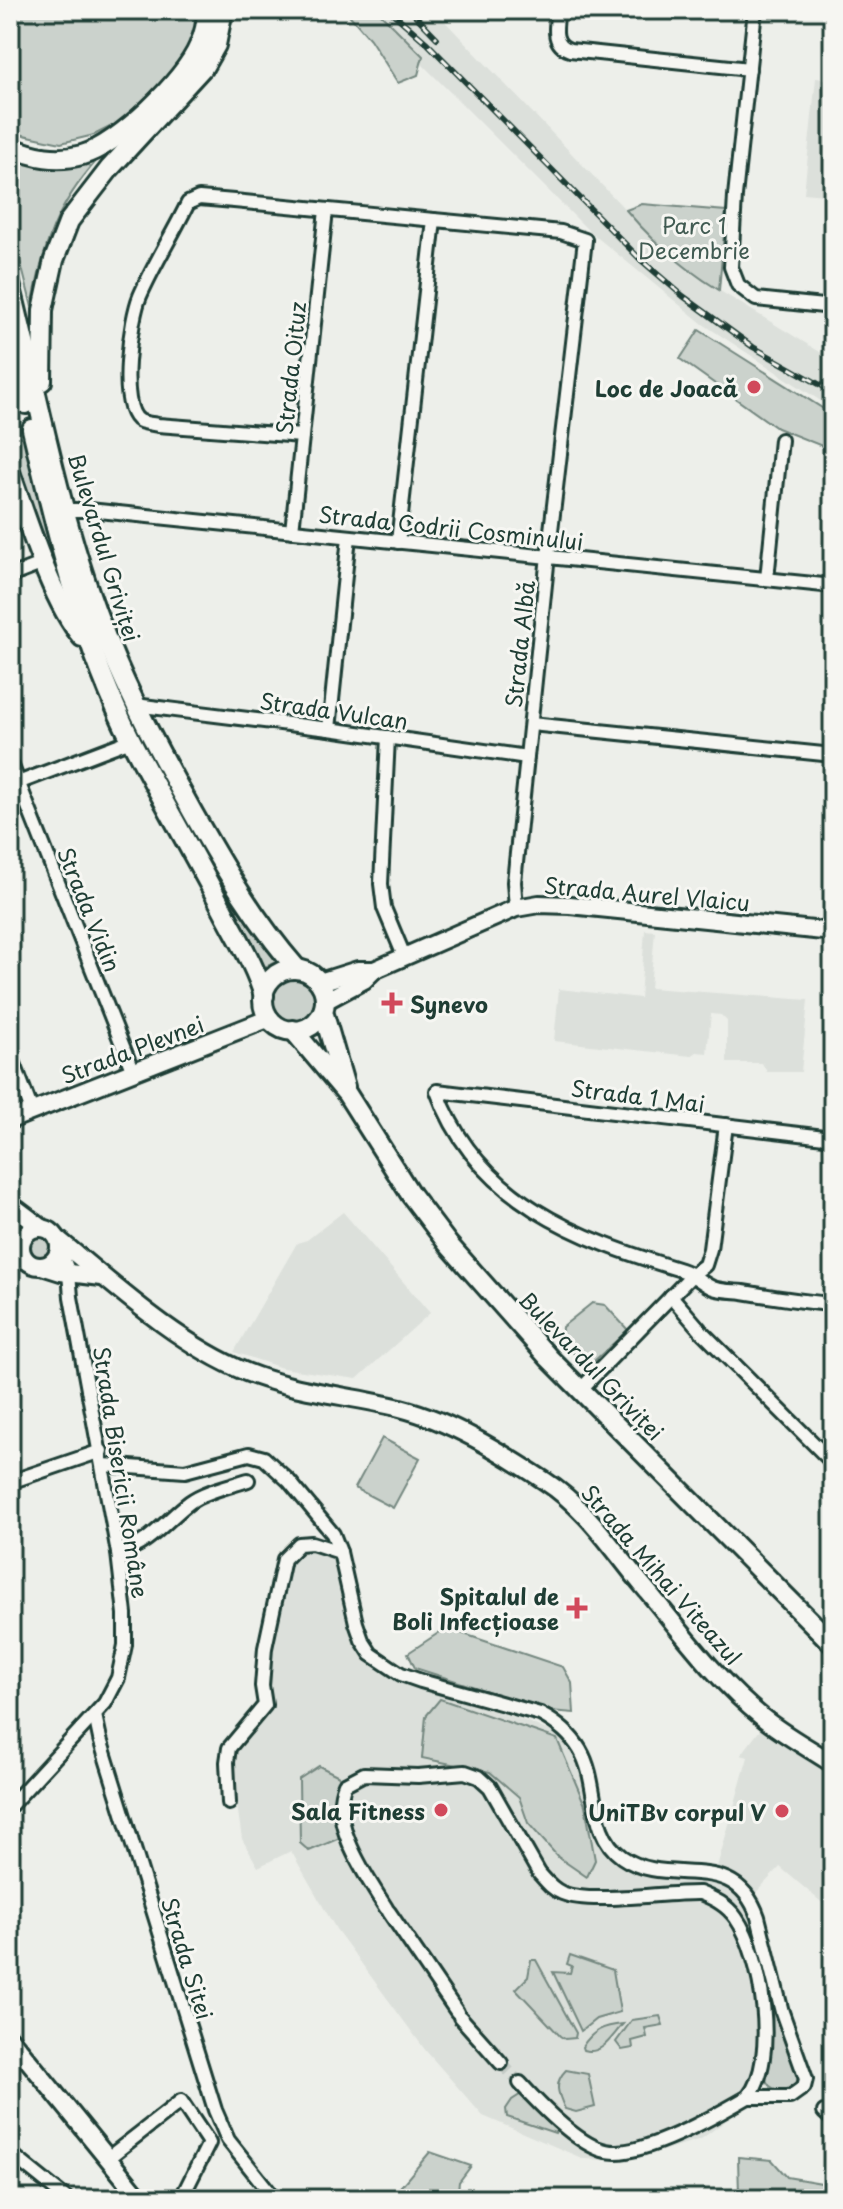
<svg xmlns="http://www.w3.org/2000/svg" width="843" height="2209" font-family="'Playpen Sans',sans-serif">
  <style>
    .built { fill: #dce0db }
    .green { fill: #cbd2cc; stroke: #758880; stroke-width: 2 }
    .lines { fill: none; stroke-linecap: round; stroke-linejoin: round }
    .street-tunnel { stroke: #c4cbc6; stroke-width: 12; stroke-dasharray: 12 6; stroke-linecap: butt }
    .street-casing { stroke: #1f3d34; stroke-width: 18 }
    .secondary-casing { stroke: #1f3d34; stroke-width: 22 }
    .primary-casing { stroke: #1f3d34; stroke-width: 24 }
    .street { stroke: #f6f6f2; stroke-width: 12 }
    .secondary { stroke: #f6f6f2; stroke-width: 16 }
    .primary { stroke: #f6f6f2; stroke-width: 18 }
    .rail-casing { stroke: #1f3d34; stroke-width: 6 }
    .rail { stroke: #f6f6f2; stroke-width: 3; stroke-dasharray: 9; stroke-linecap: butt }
    .poi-dot { fill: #d1495b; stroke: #f6f6f2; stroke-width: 3 }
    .labels { text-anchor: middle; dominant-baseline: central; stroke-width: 6; stroke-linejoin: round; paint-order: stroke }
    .park-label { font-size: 22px; fill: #415b52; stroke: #f6f6f2 }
    .street-label { font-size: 22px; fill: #1f3d34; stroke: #f6f6f2 }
    .poi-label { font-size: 22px; font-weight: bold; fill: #1f3d34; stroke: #f6f6f2; text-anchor: end }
  </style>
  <rect width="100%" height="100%" fill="#edefea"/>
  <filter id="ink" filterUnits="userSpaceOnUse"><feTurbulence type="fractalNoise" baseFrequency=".0125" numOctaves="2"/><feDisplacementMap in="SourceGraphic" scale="16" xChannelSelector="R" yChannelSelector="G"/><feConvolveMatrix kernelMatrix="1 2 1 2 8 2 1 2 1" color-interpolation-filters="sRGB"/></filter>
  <g filter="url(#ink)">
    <g class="built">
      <path d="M368 10H434L666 252 694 275 833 360V409L703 324 588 230Z"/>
      <path d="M816 78 833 80V196L804 193Z"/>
      <path d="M645 930 655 931 650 988 808 1000 801 1072H767L762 1063H727V1021L721 1015 711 1014 707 1053 697 1052 691 1056 554 1041 559 989 640 998Z"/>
      <path d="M343 1212 430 1313 357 1379 282 1368 234 1352 297 1243 307 1240Z"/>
      <path d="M301 1551 324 1553 337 1558 353 1635 366 1659 395 1679 528 1722 563 1737 578 1757 591 1813 605 1849 628 1866 674 1878 713 1881 748 1757 741 1755 763 1726 833 1770V1912L780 1867 745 1904 760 1941 777 2016 776 2044 767 2082 747 2093 739 2111 701 2139 627 2161 584 2159 483 2116 426 2051 336 1929 291 1851 258 1867 242 1839 237 1805 235 1752 247 1734 266 1714 269 1670 289 1562Z"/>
    </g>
    <g class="green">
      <path d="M10 10H198L200 28 169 76 120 122 94 135 61 143 19 134 10 128Z"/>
      <path d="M345 10H377L423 56 418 75 398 83 370 39Z"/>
      <path d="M10 151 95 154 98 159C55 208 44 243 32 307L10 221Z"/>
      <path d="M642 204 726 211 719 290C683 268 653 242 626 210Z"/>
      <path d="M699 330 833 415 822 446 777 428 680 359Z"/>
      <path d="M10 384 56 559 54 560 10 452Z"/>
      <path d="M234 895 278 961 263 968 230 897Z"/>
      <circle cx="294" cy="1000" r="24"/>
      <circle cx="41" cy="1248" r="14"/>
      <path d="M592 1303 605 1305 628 1330 593 1362 583 1364 561 1339 562 1327Z"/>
      <path d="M382 1438 420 1458 393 1508 355 1488Z"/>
      <path d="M446 1628 563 1667 572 1683 574 1713 550 1711 415 1668 408 1653Z"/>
      <path d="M440 1699 557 1739 585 1805 595 1860 587 1877 558 1857 528 1823 519 1797 490 1772 422 1758 426 1716Z"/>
      <path d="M319 1766 339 1776 342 1837 309 1851 300 1843 299 1779Z"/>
      <path d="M570 1955 613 1970 620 2012 596 2019 581 2031 553 1972 570 1973 572 1966 567 1964Z"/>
      <path d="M531 1960H536L576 2033 575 2038 565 2039 560 2036 516 1989 528 1977Z"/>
      <path d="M773 2007 799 2074 796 2084 790 2090C755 2093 767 2068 770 2045 772 2033 772 2020 773 2007Z"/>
      <path d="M660 2016 663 2025 645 2028 647 2037 632 2041 633 2048 622 2050 616 2042 632 2020Z"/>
      <path d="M623 2024C611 2037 602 2056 583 2050L582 2047C593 2030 603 2026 623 2024Z"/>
      <path d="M566 2070 588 2074 595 2107 576 2112 565 2109C558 2094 553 2083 566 2070Z"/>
      <path d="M523 2093 559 2124 555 2133 507 2117 506 2109 512 2100Z"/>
      <path d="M430 2152 471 2166 459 2182 457 2199H390Z"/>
      <path d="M738 2157 772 2160 787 2177 827 2184 833 2192V2199H659L739 2195Z"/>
    </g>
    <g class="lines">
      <path class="street-tunnel" d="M501 2063 520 2083"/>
      <defs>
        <g id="street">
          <path d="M558 10C556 26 551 44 570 50L749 69"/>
          <path d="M755 10 735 196 731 267 738 285 756 299 833 307"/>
          <path d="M302 436 158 425C153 424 144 423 140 421 117 408 131 317 140 296 154 264 173 234 188 203L199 198 234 201 561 232 585 240 547 565 514 882 516 908"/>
          <path d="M65 510H89L833 586"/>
          <path d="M292 531 326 210"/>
          <path d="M398 542 434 220"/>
          <path d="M10 576 44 563"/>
          <path d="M767 579 781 440"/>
          <path d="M135 705 329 729 527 757"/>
          <path d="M531 724 833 755"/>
          <path d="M329 729 349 537"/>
          <path d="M388 737 381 884 384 908 404 956"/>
          <path d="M10 761 133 1072"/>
          <path d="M10 786 131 740"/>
          <path d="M10 1053 32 1111"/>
          <path d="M833 1138 437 1091C477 1201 578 1239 681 1270 694 1274 701 1283 713 1288 721 1291 733 1291 743 1292 773 1297 803 1302 833 1304"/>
          <path d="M10 1267 24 1258"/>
          <path d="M671 1296 702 1332 833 1463"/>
          <path d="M580 1390 693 1274 705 1265 710 1249 726 1125"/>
          <path d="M103 1465 185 1471 249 1454 264 1458 289 1481 333 1534 340 1552 356 1623 362 1640 371 1654 401 1674 421 1681 540 1714C557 1723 570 1733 580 1750 600 1784 587 1832 622 1857 669 1890 734 1847 758 1917L782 2012 806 2079 804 2087 790 2097H748"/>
          <path d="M10 1482 101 1451"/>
          <path d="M118 1553C149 1545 165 1521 190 1502 205 1491 230 1486 248 1480"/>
          <path d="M95 1715 100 1739 215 2110 228 2140 275 2199"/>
          <path d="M229 1803 227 1762 229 1748 265 1705 262 1686 265 1648 284 1559 299 1544 312 1543 340 1552"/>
          <path d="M10 1806 105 1703 118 1678 125 1645V1614L118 1553 71 1297 69 1273 60 1250"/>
          <path d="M386 1908C366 1876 328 1823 345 1784L364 1774 418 1776 465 1772 479 1777 490 1787 539 1873C546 1881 552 1889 562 1893 591 1905 665 1892 700 1893 715 1899 727 1905 736 1918 762 1955 779 2060 748 2097 717 2115 641 2159 606 2151 578 2145 539 2104 520 2083"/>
          <path d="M389 1912 457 2012"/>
          <path d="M460 2017 501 2063"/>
          <path d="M10 2065 23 2053"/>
          <path d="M824 2112 833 2120"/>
          <path d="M10 2153 67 2199"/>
          <path d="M108 2158 181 2101 209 2143 181 2199"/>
        </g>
        <g id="secondary">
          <path d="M320 982 358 970H374L516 908 539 904 570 905 833 932"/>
          <path d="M325 1001 364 980 374 970"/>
          <path d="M10 1120 270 1018"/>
          <path d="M10 1204 42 1228"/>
          <circle cx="40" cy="1247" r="19"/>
          <path d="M59 1240C115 1286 178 1344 246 1372 295 1392 349 1395 400 1408 451 1421 501 1452 545 1481 587 1508 613 1550 644 1587 681 1631 717 1681 762 1717 784 1735 809 1748 833 1764"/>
          <path d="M42 1266 61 1272 101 1277"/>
          <path d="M10 2038 141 2199"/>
        </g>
        <g id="primary">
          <path d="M10 147C34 157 57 162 82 155 118 145 185 80 199 46 204 35 207 22 207 10"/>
          <path d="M10 284C40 403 61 526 107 640 131 700 162 757 193 813 224 868 255 921 297 969"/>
          <path d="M10 338 26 404"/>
          <path d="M42 381 43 310 54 260 69 221 110 168 204 66 216 45 223 10"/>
          <path d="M32 429C57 535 82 644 132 742 161 798 193 853 222 908 237 937 255 965 264 996"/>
          <path d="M10 472C27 519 51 600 82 637"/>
          <circle cx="294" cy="1000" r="31"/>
          <path d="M323 1011 345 1087"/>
          <path d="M293 1030 347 1094 411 1195 448 1244 549 1358 833 1644"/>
        </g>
      </defs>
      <use href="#street" class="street-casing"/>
      <use href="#secondary" class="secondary-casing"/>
      <use href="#primary" class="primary-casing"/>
      <use href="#street" class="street"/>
      <use href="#secondary" class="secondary"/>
      <use href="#primary" class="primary"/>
      <defs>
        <g id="rail">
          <path d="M389 10 427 43 641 260 683 296 753 347 833 392"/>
          <path d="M410 10 437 38"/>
        </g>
      </defs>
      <use href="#rail" class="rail-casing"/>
      <use href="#rail" class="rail"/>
    </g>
  </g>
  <g class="poi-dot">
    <circle cx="754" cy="387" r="8"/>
    <path d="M388 991h8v8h8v8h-8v8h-8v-8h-8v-8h8z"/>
    <path d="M573 1596h8v8h8v8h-8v8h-8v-8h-8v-8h8z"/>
    <circle cx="441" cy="1810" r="8"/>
    <circle cx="782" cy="1811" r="8"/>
  </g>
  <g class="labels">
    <g class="park-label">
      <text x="694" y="224">Parc 1<tspan x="694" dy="25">Decembrie</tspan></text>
    </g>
    <g class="street-label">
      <text transform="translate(290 368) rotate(-84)">Strada Oituz</text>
      <text transform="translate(451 527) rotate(6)">Strada Codrii Cosminului</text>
      <text transform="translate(105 547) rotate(73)">Bulevardul Griviței</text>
      <text transform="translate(519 644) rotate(-84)">Strada Albă</text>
      <text transform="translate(334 710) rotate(8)">Strada Vulcan</text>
      <text transform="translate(647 893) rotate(5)">Strada Aurel Vlaicu</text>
      <text transform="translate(90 909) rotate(68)">Strada Vidin</text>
      <text transform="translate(132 1049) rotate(-21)">Strada Plevnei</text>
      <text transform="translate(638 1095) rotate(7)">Strada 1 Mai</text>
      <text transform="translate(592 1365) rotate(46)">Bulevardul Griviței</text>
      <text transform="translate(122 1472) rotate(81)">Strada Bisericii Române</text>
      <text transform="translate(662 1574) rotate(49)">Strada Mihai Viteazul</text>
      <text transform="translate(188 1958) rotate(73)">Strada Sitei</text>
    </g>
    <g class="poi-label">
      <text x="738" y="387">Loc de Joacă</text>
      <text x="410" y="1003" text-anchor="start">Synevo</text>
      <text x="559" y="1595">Spitalul de<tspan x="559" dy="25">Boli Infecțioase</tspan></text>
      <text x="425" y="1810">Sala Fitness</text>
      <text x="766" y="1811">UniTBv corpul V</text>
    </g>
  </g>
  <rect width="843" height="2209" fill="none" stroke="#f6f6f2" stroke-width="40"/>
  <rect x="20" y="20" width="803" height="2169" fill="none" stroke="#1f3d34" stroke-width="3" filter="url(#ink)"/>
</svg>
